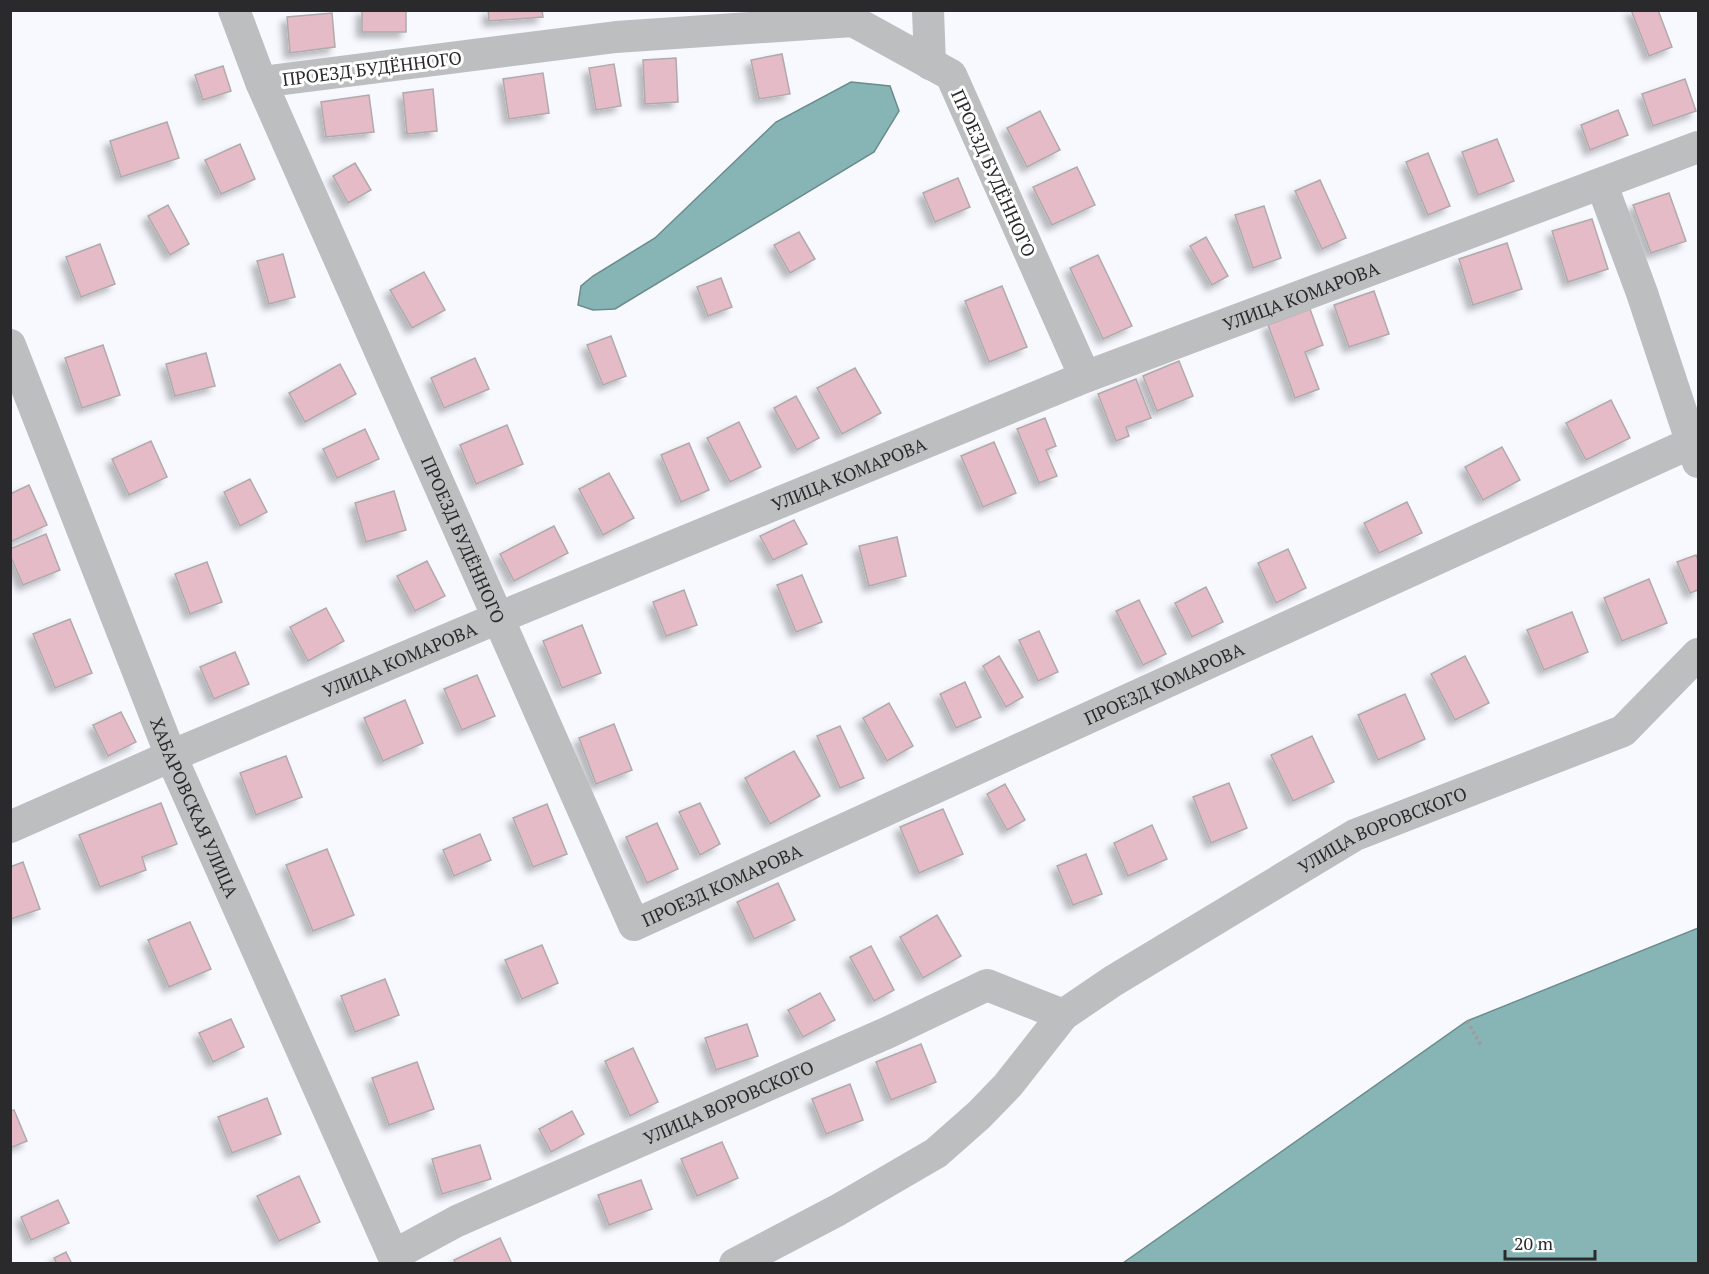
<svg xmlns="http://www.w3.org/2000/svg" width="1709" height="1274" font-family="'PT Serif',serif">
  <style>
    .water { fill: #87b5b5; stroke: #6b8b8c; stroke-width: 1.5 }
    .building { fill: #e4bbc7; stroke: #b0aaab; stroke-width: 1.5; filter: url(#shadow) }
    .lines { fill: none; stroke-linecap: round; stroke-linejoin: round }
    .path { stroke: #9d9da1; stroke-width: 4; stroke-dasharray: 3 3; stroke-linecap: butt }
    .minor { stroke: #bdbec0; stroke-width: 32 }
    .labels { text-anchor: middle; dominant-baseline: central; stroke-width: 6; stroke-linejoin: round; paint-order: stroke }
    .street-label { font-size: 18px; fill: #2a2a2c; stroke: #fff }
  </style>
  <defs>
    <filter id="shadow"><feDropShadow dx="-5.5" dy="5.5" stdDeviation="3" flood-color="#0004"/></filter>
  </defs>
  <rect width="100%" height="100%" fill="#f8f9ff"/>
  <g class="water">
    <path d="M851 82 890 86 899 111 874 152 615 309 593 310 578 305 581 286 593 276 655 238 776 122Z"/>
    <path d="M1698 928V1263H1123L1467 1021Z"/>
  </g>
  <g class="building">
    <rect x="362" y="10" width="44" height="22"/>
    <path d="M488 10H542L543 17 489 21Z"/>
    <path d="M1631 10H1658L1672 47 1649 56Z"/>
    <path d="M332 13 335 47 290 53 287 17Z"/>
    <path d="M782 54 790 94 759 99 751 60Z"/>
    <path d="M676 58 678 102 645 104 643 60Z"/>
    <path d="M614 64 621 106 596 110 589 68Z"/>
    <path d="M223 66 231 91 203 100 195 75Z"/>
    <path d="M543 73 549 113 509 119 503 79Z"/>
    <path d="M1685 79 1696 111 1653 126 1642 94Z"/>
    <path d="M433 89 437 131 407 134 403 93Z"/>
    <path d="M369 95 374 132 326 137 321 102Z"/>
    <path d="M1618 110 1628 135 1590 150 1581 125Z"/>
    <path d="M1040 111 1060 150 1027 167 1007 128Z"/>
    <path d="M167 122 179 158 121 177 110 141Z"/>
    <path d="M1497 139 1514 181 1478 195 1462 152Z"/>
    <path d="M240 144 255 179 221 194 205 160Z"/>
    <path d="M1428 153 1450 206 1428 215 1406 162Z"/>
    <path d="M355 163 371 190 348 203 333 176Z"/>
    <path d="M1077 167 1095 205 1052 225 1033 187Z"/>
    <path d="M958 178 970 207 935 222 923 193Z"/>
    <path d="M1320 180 1346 238 1322 249 1295 191Z"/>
    <path d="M1669 193 1686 241 1651 253 1633 205Z"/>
    <path d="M168 205 189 244 170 255 148 216Z"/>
    <path d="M1264 206 1281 258 1253 268 1235 215Z"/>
    <path d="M1592 219 1608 269 1568 282 1552 231Z"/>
    <path d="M799 232 815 259 790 273 774 245Z"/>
    <path d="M1206 237 1228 276 1212 285 1190 246Z"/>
    <path d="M1507 243 1522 289 1473 305 1459 259Z"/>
    <path d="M100 244 115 284 81 297 66 257Z"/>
    <path d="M283 254 295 297 269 304 257 261Z"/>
    <path d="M1098 255 1132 326 1103 339 1070 268Z"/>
    <path d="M424 272 445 310 412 328 390 290Z"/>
    <path d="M721 278 732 307 708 316 697 287Z"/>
    <path d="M1002 286 1027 347 989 362 965 301Z"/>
    <path d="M1374 291 1389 334 1349 347 1334 305Z"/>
    <path d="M1310 309 1323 345 1305 352 1319 389 1295 398 1268 325Z"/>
    <path d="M611 336 626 376 603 385 587 345Z"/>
    <path d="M103 345 120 395 82 408 65 358Z"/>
    <path d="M206 353 215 386 175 396 166 364Z"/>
    <path d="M475 358 489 389 444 408 431 378Z"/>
    <path d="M1179 361 1193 396 1157 411 1143 376Z"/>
    <path d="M340 364 356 394 305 422 289 393Z"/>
    <path d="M855 368 881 413 842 434 817 388Z"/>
    <path d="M1136 379 1151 418 1126 427 1129 436 1116 441 1098 394Z"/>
    <path d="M796 396 819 438 797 450 774 408Z"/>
    <path d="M1611 400 1630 438 1586 460 1566 423Z"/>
    <path d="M1045 418 1056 446 1046 450 1057 476 1039 483 1017 429Z"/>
    <path d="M739 422 761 467 730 482 707 438Z"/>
    <path d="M507 425 523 464 476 484 460 445Z"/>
    <path d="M365 429 379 459 337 478 323 449Z"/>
    <path d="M151 441 167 477 129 495 112 459Z"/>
    <path d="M994 442 1016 493 983 507 961 456Z"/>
    <path d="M689 443 709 490 681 502 661 455Z"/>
    <path d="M1502 447 1520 480 1483 500 1465 467Z"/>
    <path d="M609 473 634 518 603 535 579 489Z"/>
    <path d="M250 479 267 512 240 526 224 492Z"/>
    <path d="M29 485 47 525 10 542V494Z"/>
    <path d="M394 491 406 530 366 542 355 503Z"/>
    <path d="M1407 502 1422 533 1379 553 1364 523Z"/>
    <path d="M794 520 807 544 773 560 760 536Z"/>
    <path d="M554 526 568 553 514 581 500 554Z"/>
    <path d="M46 534 60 570 23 585 10 555V549Z"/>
    <path d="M897 537 906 576 869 586 859 546Z"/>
    <path d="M1288 549 1306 588 1276 603 1258 563Z"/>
    <path d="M1696 555 1698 560V590L1690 593 1677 562Z"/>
    <path d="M427 561 445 596 415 611 397 576Z"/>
    <path d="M207 562 222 602 190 614 175 574Z"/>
    <path d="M802 575 822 622 796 632 777 585Z"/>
    <path d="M1649 579 1667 623 1622 641 1604 598Z"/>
    <path d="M1206 587 1223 622 1192 637 1175 603Z"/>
    <path d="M684 590 697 625 666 636 653 602Z"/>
    <path d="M1139 600 1166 654 1143 665 1116 611Z"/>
    <path d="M326 608 344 641 308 661 290 627Z"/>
    <path d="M1572 612 1588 652 1544 670 1527 630Z"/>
    <path d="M70 619 92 673 55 688 33 634Z"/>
    <path d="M582 625 601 673 562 688 543 641Z"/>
    <path d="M1039 631 1058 672 1038 681 1019 640Z"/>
    <path d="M235 652 249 684 214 699 200 667Z"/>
    <path d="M999 656 1023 697 1006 707 983 666Z"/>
    <path d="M1465 656 1489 703 1455 720 1431 674Z"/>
    <path d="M477 675 495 716 462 730 444 689Z"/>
    <path d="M965 682 981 717 956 728 940 694Z"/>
    <path d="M1405 694 1425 739 1378 760 1358 715Z"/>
    <path d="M405 700 423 743 383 761 364 718Z"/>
    <path d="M889 703 913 746 887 761 863 718Z"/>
    <path d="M121 712 136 742 108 756 93 725Z"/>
    <path d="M614 724 632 770 596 784 579 738Z"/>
    <path d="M840 726 864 778 840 788 817 736Z"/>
    <path d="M1312 736 1334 782 1293 801 1271 755Z"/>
    <path d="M794 751 820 796 770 824 745 778Z"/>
    <path d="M286 756 302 797 256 815 240 773Z"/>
    <path d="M1229 783 1247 828 1211 843 1193 797Z"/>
    <path d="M1005 784 1025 820 1007 830 987 794Z"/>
    <path d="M161 803 177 844 142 857 146 870 100 887 79 835Z"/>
    <path d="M700 803 720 844 700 855 679 812Z"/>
    <path d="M547 804 567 854 533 867 513 818Z"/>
    <path d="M943 809 963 854 919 873 900 827Z"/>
    <path d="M657 823 678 869 647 883 626 837Z"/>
    <path d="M1152 825 1167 859 1128 876 1114 843Z"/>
    <path d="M480 834 491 860 454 876 443 850Z"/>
    <path d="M327 849 354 915 313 931 286 865Z"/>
    <path d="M1086 854 1102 894 1073 905 1057 866Z"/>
    <path d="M23 862 40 909 11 919 10 867Z"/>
    <path d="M778 883 795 920 754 939 737 902Z"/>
    <path d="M937 915 961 956 923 978 900 937Z"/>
    <path d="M190 922 211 969 169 987 148 940Z"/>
    <path d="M542 945 558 983 522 999 505 960Z"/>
    <path d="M871 946 894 990 874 1001 850 957Z"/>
    <path d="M385 979 399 1015 355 1032 341 996Z"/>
    <path d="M820 993 835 1020 803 1037 788 1010Z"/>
    <path d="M231 1019 244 1047 213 1062 199 1033Z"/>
    <path d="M747 1024 758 1056 716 1070 705 1038Z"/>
    <path d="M921 1044 936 1082 891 1100 876 1062Z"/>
    <path d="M633 1048 658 1102 630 1116 605 1061Z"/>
    <path d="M417 1062 434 1109 389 1125 372 1078Z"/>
    <path d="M850 1084 863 1120 826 1134 812 1099Z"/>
    <path d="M267 1098 281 1134 232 1153 218 1117Z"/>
    <path d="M14 1110 27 1141 10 1148V1111Z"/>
    <path d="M572 1111 584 1134 551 1152 539 1129Z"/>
    <path d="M722 1142 738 1178 697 1196 681 1159Z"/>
    <path d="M480 1145 491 1179 442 1194 432 1159Z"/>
    <path d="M299 1176 320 1222 279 1241 257 1196Z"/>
    <path d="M641 1180 652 1209 609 1225 598 1195Z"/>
    <path d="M58 1200 69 1223 31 1240 21 1217Z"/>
    <path d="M500 1238 512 1264H456L454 1260Z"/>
    <path d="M66 1252 72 1264H57L54 1258Z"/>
  </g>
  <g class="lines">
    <path class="path" d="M1467 1021 1482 1047"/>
    <g class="minor">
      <path d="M234 10 261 82"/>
      <path d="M928 10 930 64"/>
      <path d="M1602 185 1642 293 1698 462"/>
      <path id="s1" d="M10 345 171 756 397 1264"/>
      <path id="s2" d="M1085 377 951 75 853 21 616 37 261 82 634 925 1693 442"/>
      <path id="s3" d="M10 827 171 756 498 618 1085 377 1698 147"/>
      <path id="s4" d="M394 1255 457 1221 889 1032 987 985 1063 1015"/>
      <path id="s5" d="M735 1264 838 1210 936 1153 979 1115 1008 1085 1063 1015 1113 981 1355 835 1623 731 1698 654"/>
    </g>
  </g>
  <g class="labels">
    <g class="street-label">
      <text transform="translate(372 68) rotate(-7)">ПРОЕЗД БУДЁННОГО</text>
      <text transform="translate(994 173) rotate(66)">ПРОЕЗД БУДЁННОГО</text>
      <text stroke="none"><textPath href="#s3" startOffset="1396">УЛИЦА КОМАРОВА</textPath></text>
      <text stroke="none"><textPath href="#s3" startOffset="910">УЛИЦА КОМАРОВА</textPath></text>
      <text stroke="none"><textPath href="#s2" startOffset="1538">ПРОЕЗД БУДЁННОГО</textPath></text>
      <text stroke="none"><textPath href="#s3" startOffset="424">УЛИЦА КОМАРОВА</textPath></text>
      <text stroke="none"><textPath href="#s2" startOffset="2542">ПРОЕЗД КОМАРОВА</textPath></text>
      <text stroke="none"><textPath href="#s1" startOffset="498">ХАБАРОВСКАЯ УЛИЦА</textPath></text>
      <text stroke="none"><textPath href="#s5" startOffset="788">УЛИЦА ВОРОВСКОГО</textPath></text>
      <text stroke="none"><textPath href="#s2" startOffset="2056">ПРОЕЗД КОМАРОВА</textPath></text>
      <text stroke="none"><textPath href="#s4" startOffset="368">УЛИЦА ВОРОВСКОГО</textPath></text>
    </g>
  </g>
  <rect width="1709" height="1274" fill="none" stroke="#2a2a2c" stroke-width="24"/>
  <path d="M1505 1250v9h90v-9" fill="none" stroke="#2a2a2c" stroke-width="3"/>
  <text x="1514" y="1250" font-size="18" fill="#2a2a2c" stroke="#ffffff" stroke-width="4.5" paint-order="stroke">20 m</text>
</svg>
